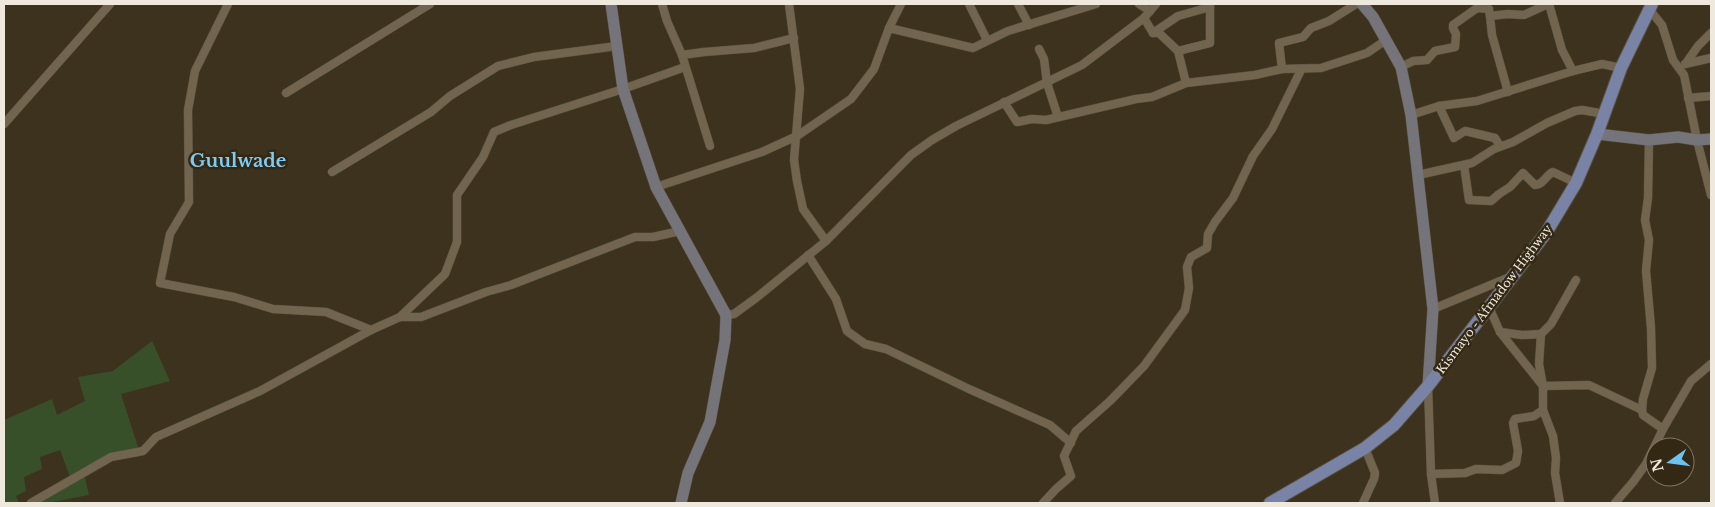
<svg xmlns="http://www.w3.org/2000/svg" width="1715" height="507" font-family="'Libre Baskerville',serif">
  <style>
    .green { fill: #37502a }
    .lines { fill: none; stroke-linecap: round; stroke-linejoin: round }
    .street-casing { stroke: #59503e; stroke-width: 9 }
    .secondary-casing { stroke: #59503e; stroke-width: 12 }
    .primary-casing { stroke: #59503e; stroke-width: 14 }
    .street { stroke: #71654f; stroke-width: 8 }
    .secondary { stroke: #75747a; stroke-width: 11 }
    .primary { stroke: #7983a5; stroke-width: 12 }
    .labels { text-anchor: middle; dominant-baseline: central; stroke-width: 5; stroke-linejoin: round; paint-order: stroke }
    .street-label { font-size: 12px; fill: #efe8dc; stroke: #332814 }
    .district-label { font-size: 18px; font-weight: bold; fill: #7cccf8; stroke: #332814 }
  </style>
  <rect width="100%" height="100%" fill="#3d321d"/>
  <path class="green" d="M152 341 170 381 121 394 138 447 99 464 84 474 89 495 47 503H23L48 493 70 477 60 450 40 457 42 469 24 477 26 491 16 496 19 503H4V420L52 399 57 415 85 401 78 377 113 371Z"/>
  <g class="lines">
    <defs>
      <g id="street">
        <path d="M228 4 195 71 188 110 189 202 170 234 160 283 234 297 273 309 326 312 371 330"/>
        <path d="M662 4 667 21 682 55 710 146"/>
        <path d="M789 4 800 89 794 160 797 181 803 209 826 241"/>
        <path d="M969 4 987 40"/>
        <path d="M1018 4 1029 25"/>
        <path d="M1139 4 1150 11"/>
        <path d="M1549 4 1562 50 1573 71"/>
        <path d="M1649 9 1662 25 1673 60 1684 75 1697 140 1711 195"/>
        <path d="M1490 16 1492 35 1508 92"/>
        <path d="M1144 18 1153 33 1178 16 1210 7V4"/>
        <path d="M889 28 973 48 1008 31 1096 4"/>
        <path d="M1153 33H1159L1178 51 1186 83"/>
        <path d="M1039 49 1044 59 1047 83 1058 117"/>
        <path d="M1178 51 1210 43V7"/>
        <path d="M682 55 704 52 754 48 794 38"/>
        <path d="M1686 63 1698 46 1711 33"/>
        <path d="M1685 64 1711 58"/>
        <path d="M1401 67 1413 61 1427 60 1435 51 1455 47 1456 34 1453 28V25L1477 8 1489 9 1490 16 1508 14 1524 15 1548 4"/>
        <path d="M1282 69 1279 43 1303 37 1311 28 1329 21 1356 4"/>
        <path d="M286 93 430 4"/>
        <path d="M1688 98 1711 96"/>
        <path d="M1004 102 1017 122 1032 119 1046 120 1136 99 1152 97 1186 83 1255 75 1282 69 1321 68 1367 53 1386 40"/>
        <path d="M1439 106 1454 138 1465 131 1495 138 1500 146"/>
        <path d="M1411 115 1439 106 1477 101 1573 71 1602 64 1621 68"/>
        <path d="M4 124 110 4"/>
        <path d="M1649 140 1648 198 1645 220 1649 240 1646 271 1651 328 1652 368 1643 399 1642 410 1643 415 1663 429"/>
        <path d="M1464 165 1469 200 1491 201 1499 194 1510 187 1523 173 1535 185C1543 185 1546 175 1553 172L1576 183"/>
        <path d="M332 172 431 112 450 96 498 66 534 57 617 46"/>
        <path d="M1418 175 1472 163 1494 149 1513 142 1547 123 1575 111 1582 110 1605 114"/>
        <path d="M656 187 762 152 797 136 851 99 874 69 889 28 901 4"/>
        <path d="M808 255 836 299 847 331 865 344 886 349 969 389 1050 425 1071 443"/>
        <path d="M1489 307 1500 332 1543 386 1589 385 1642 410"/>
        <path d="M1433 309 1510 277"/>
        <path d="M726 315 734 314 756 298 826 241 911 155 932 140 956 126 1082 65 1144 18 1156 4"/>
        <path d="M400 317 445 274 457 242V195L483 157 494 132 511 125 623 89 685 67"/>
        <path d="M1500 332 1522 335 1541 334"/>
        <path d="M1428 386 1431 474 1435 503"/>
        <path d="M1431 474 1465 473 1476 469 1502 470 1516 463 1518 451 1513 423 1515 419 1534 416 1543 410"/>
        <path d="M31 503 111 457 143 451 156 437 260 391 371 330 400 317H421L486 292 511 285 635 237H653L680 231"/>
        <path d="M1043 503 1056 489 1071 476 1064 456 1076 431 1110 401 1144 366 1185 310 1189 288 1187 267 1191 257 1207 248 1208 234 1215 222 1233 198 1253 156 1272 129 1301 70"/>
        <path d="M1363 503 1374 479 1375 473 1365 448"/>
        <path d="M1560 503 1555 473 1556 458 1553 436 1543 410V386L1539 364 1541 334 1551 324 1576 280"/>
        <path d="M1615 503 1633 482 1646 464 1663 429 1691 381 1711 364"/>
      </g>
      <g id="secondary">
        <path d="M611 4 623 89 656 187 726 315 725 340 710 422 688 473 681 503"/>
        <path d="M1362 4 1373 17 1401 67 1411 115 1433 309 1428 386"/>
        <path d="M1597 134 1649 140 1678 137 1697 140 1711 139"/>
      </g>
      <path id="primary" d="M1270 503 1365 448 1394 425 1428 386 1546 233 1576 183 1597 134 1621 68 1652 4"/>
    </defs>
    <use href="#street" class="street-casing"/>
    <use href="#secondary" class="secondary-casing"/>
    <use href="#primary" class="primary-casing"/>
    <use href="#street" class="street"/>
    <use href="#secondary" class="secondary"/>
    <use href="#primary" class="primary"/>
  </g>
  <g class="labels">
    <g class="street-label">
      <text transform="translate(1494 299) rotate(-53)">Kismayo - Afmadow Highway</text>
    </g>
    <g class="district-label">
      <text x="238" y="161">Guulwade</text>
    </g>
  </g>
  <rect width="1715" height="507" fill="none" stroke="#efe8dc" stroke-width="10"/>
  <g transform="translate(1670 462) rotate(256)"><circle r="24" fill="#332814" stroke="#7e7564"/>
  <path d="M0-4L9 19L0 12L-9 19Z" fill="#6bc3f2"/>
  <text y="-8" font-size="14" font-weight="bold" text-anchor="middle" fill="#efe8dc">N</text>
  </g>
</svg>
